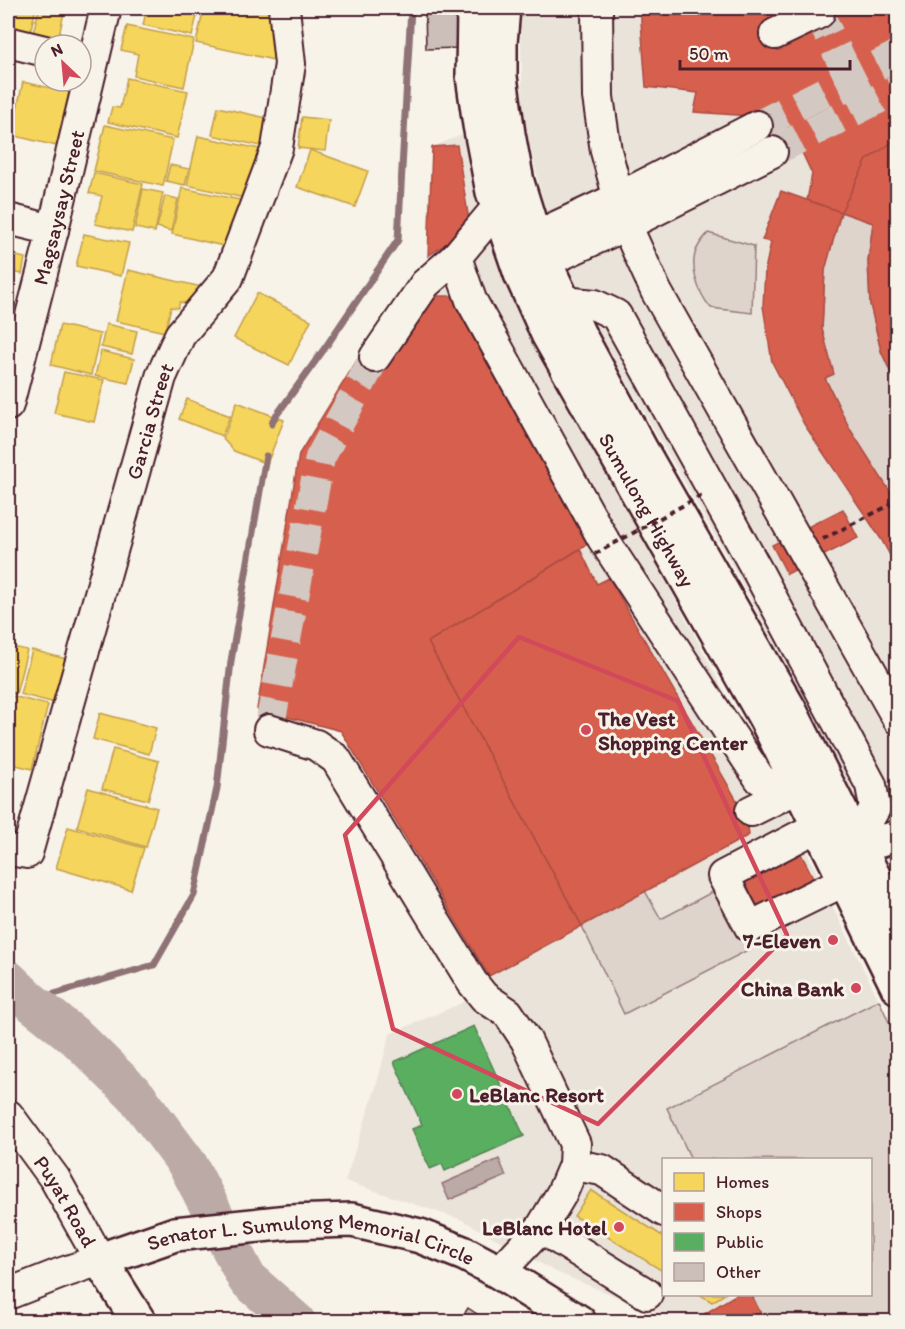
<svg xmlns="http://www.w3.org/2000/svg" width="905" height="1329" font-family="Itim,sans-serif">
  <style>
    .built { fill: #eae3da; fill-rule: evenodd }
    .green { fill: #ded4cc; stroke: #947a7c; stroke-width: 1.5 }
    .water { fill: #bcaaa7; stroke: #8e7275; stroke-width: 1.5 }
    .homes { fill: #f6d55c; stroke: #c29e4d; stroke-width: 1.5 }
    .shops { fill: #d6604d; stroke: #ac4c43; stroke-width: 1.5 }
    .public { fill: #5aae61; stroke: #558351; stroke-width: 1.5 }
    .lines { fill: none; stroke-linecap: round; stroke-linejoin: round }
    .stream { stroke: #8e7275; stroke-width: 7 }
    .river { stroke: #bcaaa7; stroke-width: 40 }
    .building { fill: #ccbfb9; stroke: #4a1f2b; stroke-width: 1.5 }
    .minor-tunnel { stroke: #d4c9c2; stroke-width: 30; stroke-dasharray: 30 15; stroke-linecap: butt }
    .minor-casing { stroke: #4a1f2b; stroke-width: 34 }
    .major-casing { stroke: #4a1f2b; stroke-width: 38 }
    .path { stroke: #4a1f2b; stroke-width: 4; stroke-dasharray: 6 4.5; stroke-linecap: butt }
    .minor { stroke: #f7f3e8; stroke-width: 30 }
    .major { stroke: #f7f3e8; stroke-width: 33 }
    .path-bridge { stroke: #4a1f2b; stroke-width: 4; stroke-dasharray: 6 4.5; stroke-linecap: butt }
    .marked { fill: none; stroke: #d1495b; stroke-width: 4.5; stroke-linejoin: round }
    .poi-dot { fill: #d1495b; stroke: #f7f3e8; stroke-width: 2 }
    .labels { text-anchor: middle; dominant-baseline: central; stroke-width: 6; stroke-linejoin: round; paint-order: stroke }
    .street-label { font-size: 21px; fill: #4a1f2b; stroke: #f7f3e8 }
    .poi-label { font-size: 21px; font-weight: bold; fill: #4a1f2b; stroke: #f7f3e8; text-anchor: end }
  </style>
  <rect width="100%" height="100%" fill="#f7f3e8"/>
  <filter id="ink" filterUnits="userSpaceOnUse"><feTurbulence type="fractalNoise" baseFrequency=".0167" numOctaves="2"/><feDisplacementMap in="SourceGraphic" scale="12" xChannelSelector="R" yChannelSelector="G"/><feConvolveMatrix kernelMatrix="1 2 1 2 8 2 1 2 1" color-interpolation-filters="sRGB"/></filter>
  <g filter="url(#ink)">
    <g class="built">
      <path d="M520 8H897L898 872 895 873 738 576 597 330 549 226 523 116Z"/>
      <path d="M464 134 476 187 535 333 789 814 833 907 879 1000 668 1108 691 1159 664 1160V1294L736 1295 689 1321H676L558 1273 462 1220 345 1181 376 1087 390 1034 464 1002 489 976 341 731 257 709 299 454 359 357 428 257 432 147ZM645 892 661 919 583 926Z"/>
    </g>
    <g class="green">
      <path d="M841 212 873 223 868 261 870 304 881 351 897 387V530L825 378 833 374 822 329 825 270Z"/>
      <path d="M708 233 754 246 752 313 711 308C698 293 687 263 699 245 701 241 705 237 708 233Z"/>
      <path d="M718 889 750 949 624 1014 582 926 645 891 661 919Z"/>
      <path d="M879 1000 897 1040V1321H764L752 1295 870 1294V1160L691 1159 667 1108Z"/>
    </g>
    <path class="water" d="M499 1159 506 1176 449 1200 442 1184Z"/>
    <g class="homes">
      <path d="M8 8H36L28 41 8 37Z"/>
      <path d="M39 8H65L57 45 31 42Z"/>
      <path d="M147 8H199L192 36 143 25Z"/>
      <path d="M204 8H271L278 9 274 60 196 43Z"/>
      <path d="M127 26 194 40 184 87 134 76 138 54 121 50Z"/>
      <path d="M127 78 188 91 177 138 108 122 112 107 120 108Z"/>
      <path d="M23 82 69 92 57 146 11 135Z"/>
      <path d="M218 107 271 119 265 147 212 135Z"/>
      <path d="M302 117 329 120 325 151 298 148Z"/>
      <path d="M105 125 173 140 163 186 94 171Z"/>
      <path d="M198 136 260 149 249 199 187 185Z"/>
      <path d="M310 150 368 171 355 207 297 187Z"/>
      <path d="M170 165 189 169 185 185 166 181Z"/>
      <path d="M94 173 143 184 132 232 95 224 102 196 89 193Z"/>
      <path d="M182 188 250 202 232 248 172 234Z"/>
      <path d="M143 189 163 193 155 232 135 228Z"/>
      <path d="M165 196 178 199 171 231 157 227Z"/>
      <path d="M84 234 129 243 121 276 76 266Z"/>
      <path d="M8 254 25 258 22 274 8 271Z"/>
      <path d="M128 270 202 287 197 306 180 302 178 308 171 307 165 332 116 321Z"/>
      <path d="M257 293 311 320 289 365 234 338Z"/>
      <path d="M106 324 137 331 132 354 101 347Z"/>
      <path d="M60 325 100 334 91 375 51 365Z"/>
      <path d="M101 351 134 359 128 383 95 376Z"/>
      <path d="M64 372 104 380 94 422 54 413Z"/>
      <path d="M187 399 230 416 222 436 179 419Z"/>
      <path d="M237 402 284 420 267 464 234 451 223 439Z"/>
      <path d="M8 646 27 650 16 694 8 692Z"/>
      <path d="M32 650 74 661 63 705 20 694Z"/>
      <path d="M8 695 48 705 32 769 8 763Z"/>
      <path d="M100 713 156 728 149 754 93 739Z"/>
      <path d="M113 749 159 761 148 800 102 789Z"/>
      <path d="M88 788 157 808 146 847 77 827Z"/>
      <path d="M68 827 144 848 131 890 56 868Z"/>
      <path d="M591 1190 664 1237V1272L574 1216Z"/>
      <path d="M699 1294H725L712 1302Z"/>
    </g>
    <g class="shops">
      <path d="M641 8H898V139L867 160 841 212 807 200 812 174 791 129 765 117 694 112 698 93 646 87 641 22Z"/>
      <path d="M897 139H898V387L881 351 870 304 868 261 873 223 841 212 867 160Z"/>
      <path d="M457 145 470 227 428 256 432 147Z"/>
      <path d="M781 191 841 212 825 270 822 329 834 374 825 378 850 429 898 504V570L881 539 804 424 772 362 763 306 765 270 771 242 762 240Z"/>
      <path d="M424 296H453L591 542 428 642 582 926 489 976 341 731 257 709 299 454 359 357 381 370Z"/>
      <path d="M843 509 858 538 787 574 772 545Z"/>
      <path d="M580 549 597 584 609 578 747 818 749 835 582 926 428 642Z"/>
      <path d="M798 848 816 883 753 915 735 880Z"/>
      <path d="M737 1294H751L765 1322H691Z"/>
    </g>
    <path class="public" d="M474 1026 524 1136 445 1171 442 1164 430 1169 412 1129 422 1125 394 1062Z"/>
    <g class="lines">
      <g class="stream">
        <path d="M272 424 273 420 327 345 398 240 411 8"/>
        <path d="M30 1001 154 965 194 895 217 788 231 661 266 456"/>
      </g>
      <path class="river" d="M8 980 30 1001 78 1039 137 1097 188 1165 247 1279 296 1322"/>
    </g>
    <g class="building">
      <path d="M425 8H455L457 48 426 49Z"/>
      <path d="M468 1308 489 1322H459Z"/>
    </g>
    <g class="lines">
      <g class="minor-tunnel">
        <path d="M816 8 859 97"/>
        <path d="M757 126 898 55"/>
        <path d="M772 152 898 89"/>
        <path d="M269 730 320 458 375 357"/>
      </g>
      <defs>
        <g id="minor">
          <path d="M597 8 598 97 606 151 626 225 656 291 898 719"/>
          <path d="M775 34 819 13"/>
          <path d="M8 42 45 51"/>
          <path d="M8 219 53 230"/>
          <path d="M534 237 618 198 757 126"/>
          <path d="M456 257 471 300 603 539 760 779 785 794 802 791"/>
          <path d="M523 272 626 225 772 152"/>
          <path d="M563 302 595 305 616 315 758 572 871 785 875 808 856 841C873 846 882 842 898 835"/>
          <path d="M375 357 425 284 456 257 497 208"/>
          <path id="s1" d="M8 405 53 230 106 8"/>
          <path d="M269 730 316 745 336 759 472 982 484 997 508 1013 526 1040 575 1144 574 1165 562 1193 541 1228 499 1272"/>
          <path d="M751 811 785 794"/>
          <path d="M819 826 723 876 750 927 846 880"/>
          <path id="s2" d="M8 850 27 853 161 377 180 335 228 278 277 148 290 64 284 8"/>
          <path id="s3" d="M8 1115 55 1179 100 1260 59 1274 8 1294"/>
          <path d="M574 1165 602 1170 664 1211"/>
          <path d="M541 1228 647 1294"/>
        </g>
        <g id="major">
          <path id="s4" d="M474 8 473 76 480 125 493 192 521 274 548 334 765 717 898 987"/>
          <path d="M503 8 500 43V77L508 134 517 182 534 237 545 263 579 335 642 452 789 709 898 925"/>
          <path id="s5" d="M139 1322 100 1260 175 1234 289 1222 352 1220 420 1236 465 1254 499 1272 579 1322"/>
        </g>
      </defs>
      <use href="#minor" class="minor-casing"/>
      <use href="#major" class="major-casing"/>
      <g class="path">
        <path d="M897 139 898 141"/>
        <path d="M823 539 898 501"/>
      </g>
      <use href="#minor" class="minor"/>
      <use href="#major" class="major"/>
      <path class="path-bridge" d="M595 554 702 495"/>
    </g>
  </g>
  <path class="marked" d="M519 637 678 701 787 935 598 1124 393 1029 345 835Z"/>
  <g class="poi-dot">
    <circle cx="586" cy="730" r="6"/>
    <circle cx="833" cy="940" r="6"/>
    <circle cx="856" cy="988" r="6"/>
    <circle cx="457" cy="1094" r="6"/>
    <circle cx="619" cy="1227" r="6"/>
  </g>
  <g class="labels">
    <g class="street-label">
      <text stroke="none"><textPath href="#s1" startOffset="204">Magsaysay Street</textPath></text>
      <text stroke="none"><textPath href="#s2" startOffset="468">Garcia Street</textPath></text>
      <text stroke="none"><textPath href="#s4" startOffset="540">Sumulong Highway</textPath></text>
      <text stroke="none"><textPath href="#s3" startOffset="104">Puyat Road</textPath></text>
      <text stroke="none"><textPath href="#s5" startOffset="291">Senator L. Sumulong Memorial Circle</textPath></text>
    </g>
    <g class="poi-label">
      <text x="598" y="718" text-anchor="start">The Vest<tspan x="598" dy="24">Shopping Center</tspan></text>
      <text x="821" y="940">7-Eleven</text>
      <text x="844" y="988">China Bank</text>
      <text x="469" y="1094" text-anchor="start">LeBlanc Resort</text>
      <text x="607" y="1227">LeBlanc Hotel</text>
    </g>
  </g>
  <rect width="905" height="1329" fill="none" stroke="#f7f3e8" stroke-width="30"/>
  <rect x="15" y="15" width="875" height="1299" fill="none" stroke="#4a1f2b" stroke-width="2" filter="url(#ink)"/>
  <rect x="662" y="1158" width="210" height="138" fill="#f7f3e8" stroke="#b29e9c" stroke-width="1.5"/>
  <rect x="674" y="1173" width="30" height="18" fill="#f6d55c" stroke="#b29e9c" stroke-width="1.5"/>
  <text x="716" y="1188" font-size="18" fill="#4a1f2b">Homes</text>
  <rect x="674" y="1203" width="30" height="18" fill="#d6604d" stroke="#b29e9c" stroke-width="1.5"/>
  <text x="716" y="1218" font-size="18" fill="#4a1f2b">Shops</text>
  <rect x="674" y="1233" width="30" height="18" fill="#5aae61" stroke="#b29e9c" stroke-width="1.5"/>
  <text x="716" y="1248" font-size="18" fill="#4a1f2b">Public</text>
  <rect x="674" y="1263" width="30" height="18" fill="#ccbfb9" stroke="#b29e9c" stroke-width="1.5"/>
  <text x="716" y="1278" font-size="18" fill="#4a1f2b">Other</text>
  <g transform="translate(63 63) rotate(334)"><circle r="28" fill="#f7f3e8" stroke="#b29e9c" stroke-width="1.5"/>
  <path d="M0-4.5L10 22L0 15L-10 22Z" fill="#d1495b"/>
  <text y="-9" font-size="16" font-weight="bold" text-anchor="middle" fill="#4a1f2b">N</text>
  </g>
  <path d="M680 60v9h170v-9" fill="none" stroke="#4a1f2b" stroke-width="3"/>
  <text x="689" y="60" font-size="18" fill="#4a1f2b" stroke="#f7f3e8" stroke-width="4.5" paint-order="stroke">50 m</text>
</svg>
